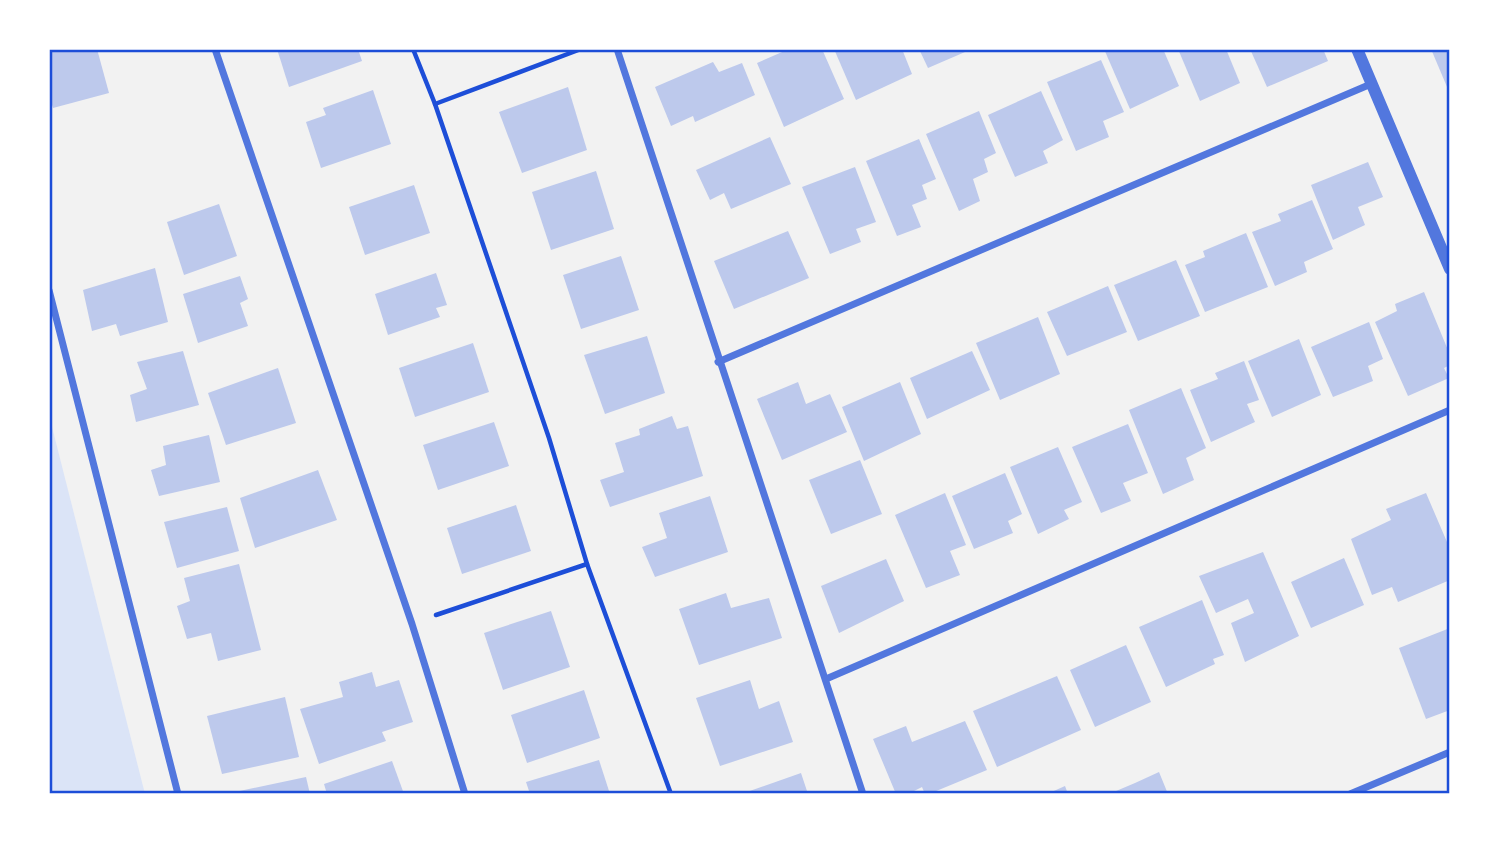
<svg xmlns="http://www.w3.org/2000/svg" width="1499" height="843" font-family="Quicksand,sans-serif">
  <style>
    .green { fill: #dbe4f7 }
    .building { fill: #bdc9ec }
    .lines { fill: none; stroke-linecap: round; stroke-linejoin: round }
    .path { stroke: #1d4ed8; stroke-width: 4.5 }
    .minor { stroke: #5277de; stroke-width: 7 }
    .tertiary { stroke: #5277de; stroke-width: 12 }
    .neatline { fill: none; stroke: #1d4ed8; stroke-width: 2.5 }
  </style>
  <rect width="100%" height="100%" fill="#f2f2f2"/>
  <path class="green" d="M49 415 145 794H49Z"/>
  <g class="building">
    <path d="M49 49H97L109 93 53 108 49 95Z"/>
    <path d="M277 49H358L362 61 289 87Z"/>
    <path d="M789 49H802L803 52 822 49 844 99 784 127 757 63Z"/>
    <path d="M834 49H902L912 74 856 100Z"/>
    <path d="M919 49H972L928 68Z"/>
    <path d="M1104 49H1163L1179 86 1130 109Z"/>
    <path d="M1178 49H1226L1240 83 1200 101Z"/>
    <path d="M1250 49H1323L1328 61 1267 87Z"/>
    <path d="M1431 49H1450V94Z"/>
    <path d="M1101 60 1124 112 1103 121 1109 137 1076 151 1047 82Z"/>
    <path d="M713 62 719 72 742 63 755 95 695 122 693 116 671 126 655 87Z"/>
    <path d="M568 87 587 150 522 173 499 112Z"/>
    <path d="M373 90 391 144 321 168 306 122 326 115 323 108Z"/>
    <path d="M1041 91 1063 140 1043 151 1048 163 1015 177 988 115Z"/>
    <path d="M979 111 996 153 984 159 988 172 973 179 980 201 959 211 926 134Z"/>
    <path d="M770 137 791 184 731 209 724 193 710 200 696 170Z"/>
    <path d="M919 139 936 179 922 185 927 199 912 205 921 227 897 236 866 161Z"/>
    <path d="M1368 162 1383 197 1358 207 1365 225 1333 240 1311 185Z"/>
    <path d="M855 167 876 222 856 229 861 242 830 254 802 187Z"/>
    <path d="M596 171 614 229 551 250 532 192Z"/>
    <path d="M414 185 430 233 365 255 349 207Z"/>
    <path d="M1312 200 1333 249 1304 262 1307 272 1275 286 1252 232 1281 221 1278 214Z"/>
    <path d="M219 204 237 256 184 275 167 222Z"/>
    <path d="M788 231 809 278 734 309 714 261Z"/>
    <path d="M1246 233 1268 287 1205 312 1185 265 1205 257 1203 251Z"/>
    <path d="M621 256 639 310 581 329 563 275Z"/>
    <path d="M1176 260 1200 316 1138 341 1114 285Z"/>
    <path d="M155 268 168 322 120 336 116 324 92 331 83 290Z"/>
    <path d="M436 273 447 305 436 308 440 317 388 335 375 294Z"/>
    <path d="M240 276 248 299 240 303 248 326 198 343 183 294Z"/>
    <path d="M1108 286 1127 332 1067 356 1047 312Z"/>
    <path d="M1424 292 1450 355V365L1444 368 1449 378 1408 396 1375 322 1397 311 1395 304Z"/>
    <path d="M1038 317 1060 374 1000 400 976 343Z"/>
    <path d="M1369 322 1383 359 1368 366 1373 381 1333 397 1311 347Z"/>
    <path d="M647 336 665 393 605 414 584 355Z"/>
    <path d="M1299 339 1321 395 1272 417 1248 361Z"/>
    <path d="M473 343 489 392 415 417 399 368Z"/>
    <path d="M183 351 199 405 136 422 130 395 147 389 137 362Z"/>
    <path d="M972 351 990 390 927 419 910 378Z"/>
    <path d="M1244 361 1259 400 1247 404 1255 422 1211 442 1190 390 1218 379 1215 373Z"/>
    <path d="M278 368 296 423 226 445 208 393Z"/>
    <path d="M798 382 806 404 830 394 847 432 782 460 757 399Z"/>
    <path d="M900 382 921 434 864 461 842 407Z"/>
    <path d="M1181 388 1206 448 1186 458 1194 480 1163 494 1129 410Z"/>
    <path d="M672 416 677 429 688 426 703 476 610 507 600 480 624 472 615 443 640 435 639 429Z"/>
    <path d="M494 422 509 466 438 490 423 445Z"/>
    <path d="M1128 424 1148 473 1123 483 1131 501 1101 513 1072 447Z"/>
    <path d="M209 435 220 482 159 496 151 470 166 465 163 446Z"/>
    <path d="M1058 447 1082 502 1064 510 1069 519 1038 534 1010 467Z"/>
    <path d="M860 460 882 514 831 534 809 480Z"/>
    <path d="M318 470 337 520 255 548 240 498Z"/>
    <path d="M1005 473 1022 514 1008 521 1013 533 974 549 952 496Z"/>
    <path d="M945 493 966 545 950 551 960 575 926 588 895 515Z"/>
    <path d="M1426 493 1450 549V580L1398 602 1392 587 1372 595 1351 539 1391 520 1386 509Z"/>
    <path d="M710 496 728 552 655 577 642 547 667 538 659 513Z"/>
    <path d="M516 505 531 551 462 574 447 528Z"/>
    <path d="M227 507 239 551 177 568 164 522Z"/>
    <path d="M1263 552 1299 636 1245 662 1231 623 1254 613 1248 599 1216 613 1199 576Z"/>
    <path d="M1344 558 1364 605 1311 628 1291 582Z"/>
    <path d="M886 559 904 601 839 633 821 586Z"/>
    <path d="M239 564 261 650 218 661 211 633 187 639 177 606 190 601 184 578Z"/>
    <path d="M726 593 731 608 769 598 782 638 699 665 679 609Z"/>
    <path d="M1202 600 1224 655 1213 659 1215 664 1166 687 1139 627Z"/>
    <path d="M551 611 570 667 503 690 484 633Z"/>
    <path d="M1450 628V710L1426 719 1399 648Z"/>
    <path d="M1126 645 1151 702 1095 727 1070 670Z"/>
    <path d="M372 672 376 687 399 680 413 722 382 732 386 741 319 764 300 709 343 697 339 682Z"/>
    <path d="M1057 676 1081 730 997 767 973 711Z"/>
    <path d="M750 680 759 709 779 701 793 742 720 766 696 698Z"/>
    <path d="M584 690 600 738 527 763 511 715Z"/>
    <path d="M285 697 299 757 222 774 207 716Z"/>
    <path d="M965 721 987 770 929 794H925L922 787 908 794H896L873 739 906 726 912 742Z"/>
    <path d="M599 760 610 794H530L526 782Z"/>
    <path d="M392 761 404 794H327L324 784Z"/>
    <path d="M1159 772 1168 794H1109L1135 783Z"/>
    <path d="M801 773 808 794H741Z"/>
    <path d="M306 777 310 794H230V793Z"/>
    <path d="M1065 786 1068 794H1047Z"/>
  </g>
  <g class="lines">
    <g class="path">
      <path d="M413 49 435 104 549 438 587 564 671 794"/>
      <path d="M435 104 581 49"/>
      <path d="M436 615 587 564"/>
    </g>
    <g class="minor">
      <path d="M215 49 412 624 465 794"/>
      <path d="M617 49 863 794"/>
      <path d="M49 290 178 794"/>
      <path d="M718 362 1371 84"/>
      <path d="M826 679 1450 410"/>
      <path d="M1350 794 1450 752"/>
    </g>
    <path class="tertiary" d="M1357 49 1450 269"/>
  </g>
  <rect width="1499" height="843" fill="none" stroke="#ffffff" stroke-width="102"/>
  <rect x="51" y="51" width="1397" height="741" class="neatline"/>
</svg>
